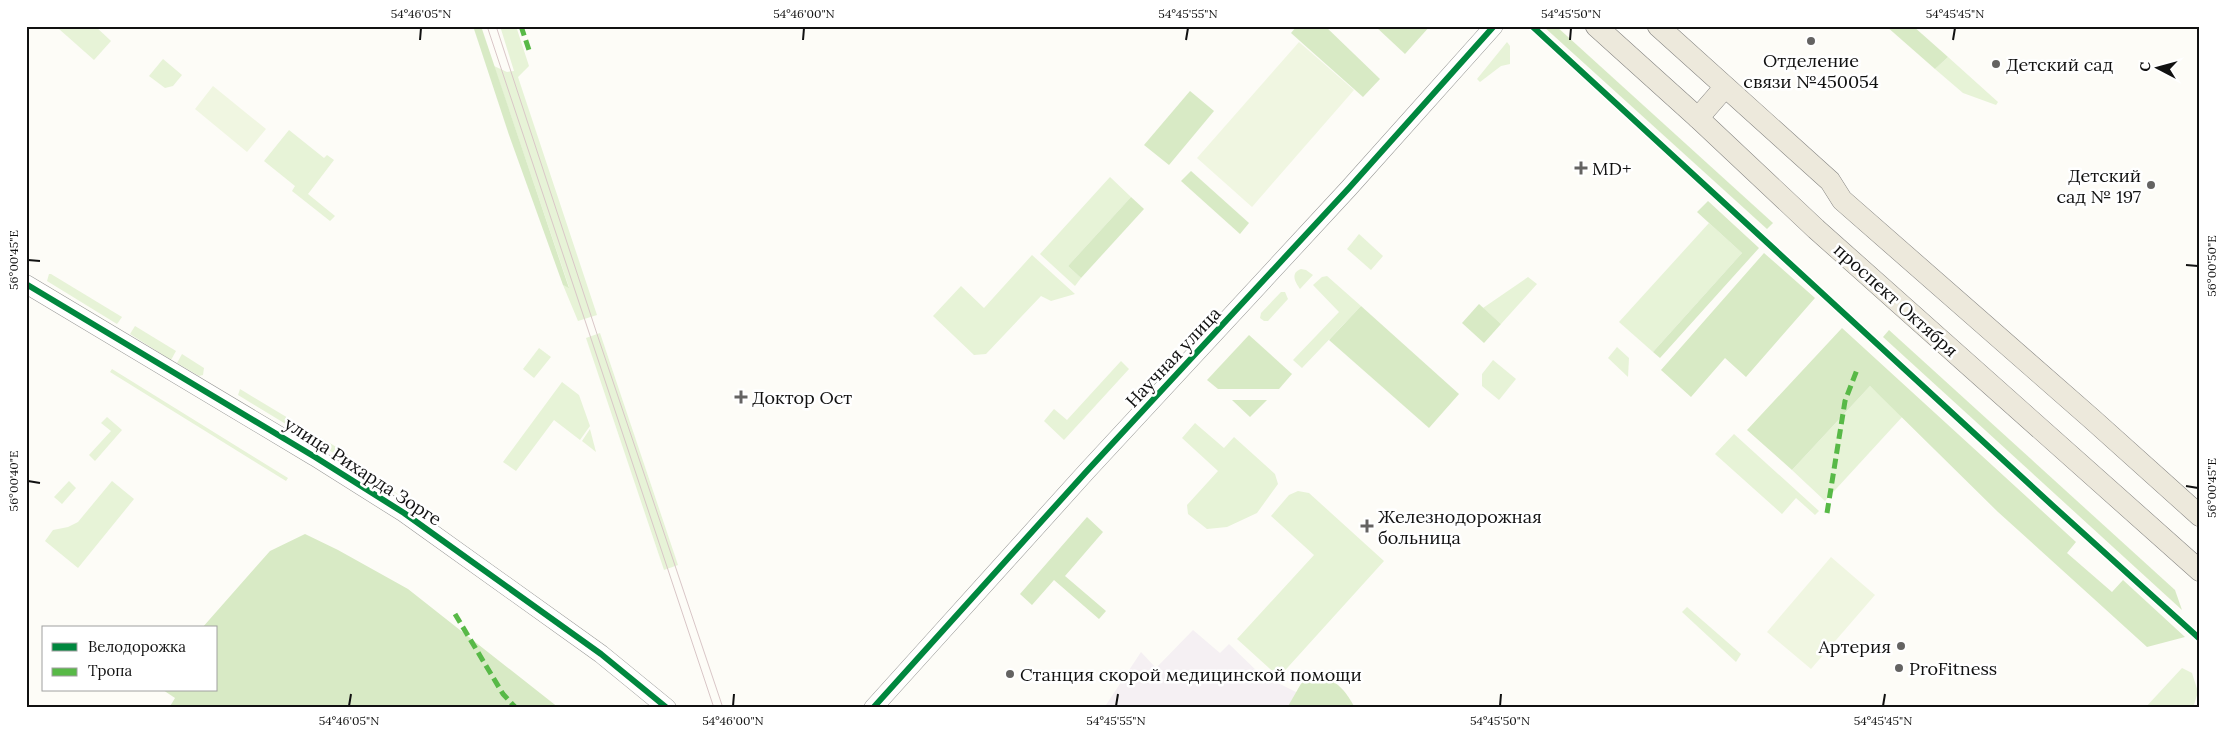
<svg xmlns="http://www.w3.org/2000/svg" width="2226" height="734" font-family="Lora,serif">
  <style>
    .industrial { fill: #f5f0f3 }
    .green { fill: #e7f3d7 }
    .forest { fill: #d8eac5 }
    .pitch { fill: #f0f6e1 }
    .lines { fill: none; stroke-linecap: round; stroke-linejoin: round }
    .minor-casing { stroke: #979795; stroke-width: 19 }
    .major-casing { stroke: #858482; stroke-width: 22 }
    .minor { stroke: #fffffe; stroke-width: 18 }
    .major { stroke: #ede9dc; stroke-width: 21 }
    .tram { stroke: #d9c6c7; stroke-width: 1 }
    .quiet { stroke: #58b947; stroke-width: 5; stroke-dasharray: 10 5; stroke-linecap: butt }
    .cycleway-casing { stroke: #fff; stroke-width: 9 }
    .cycleway { stroke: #00873e; stroke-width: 6 }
    .ticks { fill: none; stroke: #111; stroke-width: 2 }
    .poi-dot { fill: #646362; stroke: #fff; stroke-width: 2 }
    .labels { text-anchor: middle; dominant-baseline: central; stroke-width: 5; stroke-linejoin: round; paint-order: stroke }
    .poi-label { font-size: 18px; fill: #111; stroke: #fff; text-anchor: start }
    .street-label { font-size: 18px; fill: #111; stroke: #fff }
    .neatline { fill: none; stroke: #111; stroke-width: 2 }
    .ticks-label { font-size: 12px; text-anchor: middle; fill: #111 }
  </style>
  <rect width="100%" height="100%" fill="#fdfcf7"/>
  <path class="industrial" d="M1193 630 1220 653 1229 644 1260 674 1320 704 1317 708H1104L1141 652 1156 668Z"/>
  <g class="green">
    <path d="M61 26H95L111 41 94 60 59 29Z"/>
    <path d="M500 26H516L529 66 518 77 597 315 578 321 563 285 569 287 494 66 507 72 514 71Z"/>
    <path d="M1507 42 1510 46V64L1501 66 1480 82 1477 79Z"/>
    <path d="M1948 57 1998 102 1996 105 1963 93 1935 69Z"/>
    <path d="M163 59 182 75 173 86 165 88 149 76Z"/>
    <path d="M289 130 324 158 327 155 334 160 308 194 335 216 330 221 292 191 295 186 264 161Z"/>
    <path d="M1110 177 1131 197 1068 266 1081 278 1075 286 1040 254Z"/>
    <path d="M1709 223 1742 253 1653 352 1619 322Z"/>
    <path d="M1359 234 1383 256 1371 270 1347 249Z"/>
    <path d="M1032 255 1075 294 1051 301 1041 296 986 354 974 355 933 316 961 286 984 308Z"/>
    <path d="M1301 269 1306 270 1313 275 1300 289C1295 282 1290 273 1301 269Z"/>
    <path d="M49 274H51L122 317 117 324 47 281Z"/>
    <path d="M1327 276 1361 306 1302 368 1293 360 1339 312 1313 285 1322 277Z"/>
    <path d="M1528 277 1537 284 1501 324 1483 308Z"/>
    <path d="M1281 292H1285L1288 299 1268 321H1264L1260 318 1261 313Z"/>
    <path d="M135 326 176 351 171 360 130 334Z"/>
    <path d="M600 333 678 565 664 570 586 338Z"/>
    <path d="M1617 347 1629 358 1628 377 1608 358Z"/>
    <path d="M539 348 551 357 534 378 523 369Z"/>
    <path d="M182 354 204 368 203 375 199 376 177 363Z"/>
    <path d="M1493 360 1516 379 1499 400 1482 386V374Z"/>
    <path d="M1121 361 1129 369 1064 440 1044 421 1054 409 1067 420Z"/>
    <path d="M112 369 288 478 286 481 110 372Z"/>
    <path d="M562 382 579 395 590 426 580 440 554 420 516 471 503 462Z"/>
    <path d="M1870 386 1903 416 1825 501 1792 470Z"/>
    <path d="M240 389 343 451 400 496 345 460 238 395Z"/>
    <path d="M107 417 122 430 95 461 89 455 111 431 101 423Z"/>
    <path d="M1195 423 1224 448 1234 437 1275 474 1278 484 1257 513 1227 527 1207 529 1188 514 1187 505 1218 471 1182 438Z"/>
    <path d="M590 429 596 452 582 441Z"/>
    <path d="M1734 434 1819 511 1815 515 1796 498 1782 514 1715 454Z"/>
    <path d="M69 481 76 488 62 504 54 497Z"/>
    <path d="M112 481 134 499 78 568 45 541 53 530 68 527 78 522Z"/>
    <path d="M1298 491 1309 493 1384 561 1279 677 1237 639 1314 555 1271 516 1289 495Z"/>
    <path d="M1687 607 1741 654 1736 662 1682 612Z"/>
    <path d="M2182 668 2192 673 2198 692 2193 708H2145Z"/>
  </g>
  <g class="forest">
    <path d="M473 26H481L569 288 563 285 509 135Z"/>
    <path d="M1297 26H1325L1380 79 1363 97 1291 33Z"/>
    <path d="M1375 26H1430L1405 54Z"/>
    <path d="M1543 26H1556L1773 223 1767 229Z"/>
    <path d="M1886 26H1913L1948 57 1935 69Z"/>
    <path d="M1190 91 1214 111 1169 165 1144 145Z"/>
    <path d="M1191 171 1249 223 1240 234 1181 181Z"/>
    <path d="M1131 197 1144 209 1081 278 1068 266Z"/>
    <path d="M1708 201 1759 248 1660 358 1653 352 1742 253 1697 212Z"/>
    <path d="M1764 253 1815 298 1746 377 1725 358 1691 397 1661 370Z"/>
    <path d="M1479 304 1501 324 1484 343 1462 323Z"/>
    <path d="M1361 306 1459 394 1429 428 1329 340Z"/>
    <path d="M1842 328 2076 542 2067 553 2112 592 2123 580 2185 637 2147 647 1998 512 1870 386 1792 470 1747 430Z"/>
    <path d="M1889 330 2175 590 2182 610 1883 337Z"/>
    <path d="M1249 335 1292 374 1279 389H1218L1207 380Z"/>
    <path d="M1232 400H1267L1250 417Z"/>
    <path d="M1087 517 1103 532 1065 576 1106 611 1099 619 1054 580 1032 605 1020 594Z"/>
    <path d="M305 534 338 550 408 589 559 708H169L175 698 163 690H216V628H202L270 551Z"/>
    <path d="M1306 675C1332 675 1343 686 1355 708H1287Z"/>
  </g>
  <g class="pitch">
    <path d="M1299 42 1354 90 1252 207 1197 158Z"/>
    <path d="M213 86 266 129 247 152 195 109Z"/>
    <path d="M1831 557 1875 595 1811 669 1767 632Z"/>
  </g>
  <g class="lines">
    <defs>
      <g id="minor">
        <path d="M26 284 315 457 404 513 601 654 667 708"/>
        <path d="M873 708 1086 472 1349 188 1494 26"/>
      </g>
      <g id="major">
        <path d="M1596 26 1698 118 1816 229 2200 571"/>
        <path d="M1658 26 1830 181 1842 200 2092 419 2200 516"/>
        <path d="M1698 118 1725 87"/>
      </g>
    </defs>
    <use href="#minor" class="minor-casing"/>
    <use href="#major" class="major-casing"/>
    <use href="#minor" class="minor"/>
    <use href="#major" class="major"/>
    <g class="tram">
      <path d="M487 26 714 708"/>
      <path d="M496 26 597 334 723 708"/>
    </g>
    <g class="quiet">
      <path d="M521 26 530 53"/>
      <path d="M1827 513 1845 401 1858 367"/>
      <path d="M455 614 503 694 516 708"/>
    </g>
    <defs>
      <g id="cycleway">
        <path d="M1532 26 2052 505 2200 639"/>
        <path d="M26 284 315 457 404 513 601 654 667 708"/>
        <path d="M873 708 1086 472 1349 188 1494 26"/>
      </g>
    </defs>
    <use href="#cycleway" class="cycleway-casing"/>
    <use href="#cycleway" class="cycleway"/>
  </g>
  <path class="ticks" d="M420 40 421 28M803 40 804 28M1186 40 1188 28M1570 40 1571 28M1953 40 1955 28M28 260 40 261M2186 265 2198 266M28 481 40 483M2186 486 2198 488M349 706 351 694M733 706 734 694M1116 706 1118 694M1500 706 1501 694M1883 706 1885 694"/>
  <g class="poi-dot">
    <circle cx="1811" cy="41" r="5"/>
    <circle cx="1996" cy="64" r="5"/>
    <path d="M1578.5 160.5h5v5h5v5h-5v5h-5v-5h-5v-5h5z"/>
    <circle cx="2151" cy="185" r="5"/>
    <path d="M738.5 389.5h5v5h5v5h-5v5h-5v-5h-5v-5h5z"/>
    <path d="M1364.5 518.5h5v5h5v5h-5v5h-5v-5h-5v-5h5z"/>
    <circle cx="1901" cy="646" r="5"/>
    <circle cx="1899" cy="668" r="5"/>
    <circle cx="1010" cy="674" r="5"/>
  </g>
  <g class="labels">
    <g class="poi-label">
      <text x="1811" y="60" text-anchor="middle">Отделение<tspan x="1811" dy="21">связи №450054</tspan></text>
      <text x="2006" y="64">Детский сад</text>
      <text x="1592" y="168">MD+</text>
      <text x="2141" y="175" text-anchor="end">Детский<tspan x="2141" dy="21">сад № 197</tspan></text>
      <text x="752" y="397">Доктор Ост</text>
      <text x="1378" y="516">Железнодорожная<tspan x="1378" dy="21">больница</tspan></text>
      <text x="1891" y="646" text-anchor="end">Артерия</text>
      <text x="1909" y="668">ProFitness</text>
      <text x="1020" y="674">Станция скорой медицинской помощи</text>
    </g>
    <g class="street-label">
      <text transform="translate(1896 300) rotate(42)">проспект Октября</text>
      <text transform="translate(1173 357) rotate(-47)">Научная улица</text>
      <text transform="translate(363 471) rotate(33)">улица Рихарда Зорге</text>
    </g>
  </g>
  <rect width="2226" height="734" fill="none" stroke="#ffffff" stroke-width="55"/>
  <rect x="42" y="626" width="175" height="65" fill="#ffffff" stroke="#a0a0a0"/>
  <rect x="52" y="643" width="25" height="8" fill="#00873e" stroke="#a0a0a0"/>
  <text x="88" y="652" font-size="15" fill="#111111">Велодорожка</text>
  <rect x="52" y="668" width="25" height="8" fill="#58b947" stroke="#a0a0a0"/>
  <text x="88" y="676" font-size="15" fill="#111111">Тропа</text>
  <g transform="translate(2158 68) rotate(276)" stroke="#ffffff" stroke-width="4" paint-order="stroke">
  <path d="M0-4L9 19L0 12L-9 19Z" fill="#111111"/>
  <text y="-8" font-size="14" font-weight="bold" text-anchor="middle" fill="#111111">С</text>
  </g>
  <rect x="28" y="28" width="2170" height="678" class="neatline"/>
  <g class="ticks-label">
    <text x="421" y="18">54°46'05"N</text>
    <text x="804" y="18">54°46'00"N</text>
    <text x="1188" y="18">54°45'55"N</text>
    <text x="1571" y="18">54°45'50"N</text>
    <text x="1955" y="18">54°45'45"N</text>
    <text transform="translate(14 260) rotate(-90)" y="4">56°00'45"E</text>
    <text transform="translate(2212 266) rotate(-90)" y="4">56°00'50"E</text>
    <text transform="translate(14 481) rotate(-90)" y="4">56°00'40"E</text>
    <text transform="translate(2212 488) rotate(-90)" y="4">56°00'45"E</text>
    <text x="349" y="725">54°46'05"N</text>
    <text x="733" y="725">54°46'00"N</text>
    <text x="1116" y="725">54°45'55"N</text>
    <text x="1500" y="725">54°45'50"N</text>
    <text x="1883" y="725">54°45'45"N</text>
  </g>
</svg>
